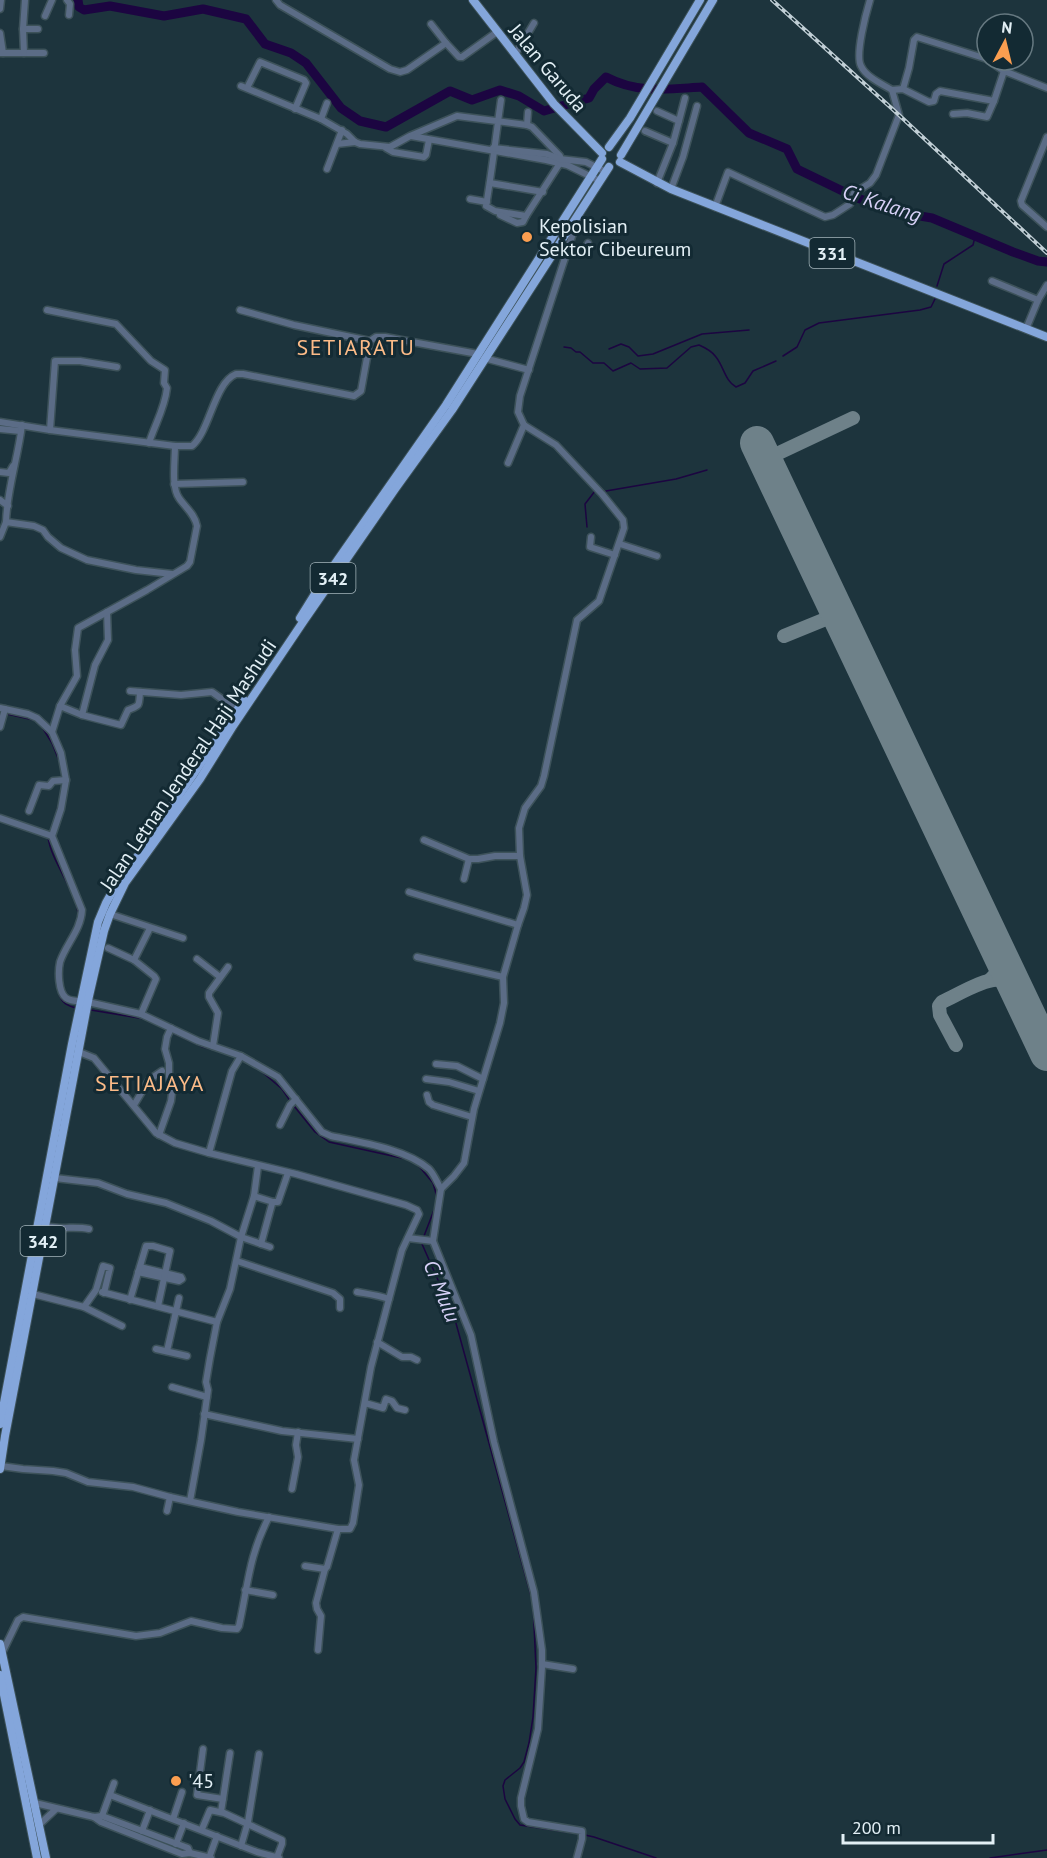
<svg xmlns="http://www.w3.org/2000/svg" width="1047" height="1858" font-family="'PT Sans',sans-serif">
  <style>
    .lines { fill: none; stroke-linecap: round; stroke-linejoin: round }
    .stream { stroke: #1c0541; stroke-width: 1.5 }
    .river { stroke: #1c0541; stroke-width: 9 }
    .taxiway { stroke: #6e8189; stroke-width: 14 }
    .runway { stroke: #6e8189; stroke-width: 34 }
    .minor-casing { stroke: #3d525a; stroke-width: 9 }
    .major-casing { stroke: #3d525a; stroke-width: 10 }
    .minor { stroke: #5b6c86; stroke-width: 6 }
    .major { stroke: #84a6db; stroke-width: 8 }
    .rail-casing { stroke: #c0ced5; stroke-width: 4 }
    .rail { stroke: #132a33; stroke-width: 1.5; stroke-dasharray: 4.5; stroke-linecap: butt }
    .poi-dot { fill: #fb9e50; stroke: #132a33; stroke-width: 2 }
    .labels { text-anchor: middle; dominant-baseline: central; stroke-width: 6; stroke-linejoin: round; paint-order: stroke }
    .shield { fill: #132a33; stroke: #a4b4bb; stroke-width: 1.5 }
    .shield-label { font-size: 18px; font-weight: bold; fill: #e2eff5 }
    .street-label { font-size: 20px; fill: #e2eff5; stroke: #132a33 }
    .poi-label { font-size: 20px; fill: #e2eff5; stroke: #132a33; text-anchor: start }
    .water-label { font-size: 21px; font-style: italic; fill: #d7d1f7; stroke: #132a33 }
    .quarter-label { font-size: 22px; letter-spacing: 1.5px; fill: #fcbb88; stroke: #132a33 }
  </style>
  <rect width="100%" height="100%" fill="#1d343d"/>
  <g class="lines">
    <g class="stream">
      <path d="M937 286 944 264 973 245 975 237"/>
      <path d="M564 347 571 348 576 352H580L593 363H604L613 371 631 363 640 369 667 368 691 347 699 345C706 348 712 351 716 357 724 367 725 381 736 387L745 383 753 371 776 361"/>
      <path d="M609 349 621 344 629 347 638 356 653 354 702 334 749 330"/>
      <path d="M783 356 797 347 805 330 819 323 920 310 931 307 935 299"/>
      <path d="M606 491 676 479 707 470"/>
      <path d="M587 527 585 504 595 491"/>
      <path d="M7 714 34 720"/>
      <path d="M42 727 52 743 60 763"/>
      <path d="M53 824 59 803"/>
      <path d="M48 837C51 862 79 895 78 916 77 930 58 949 56 968"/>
      <path d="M59 994C62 1003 67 1006 77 1008"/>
      <path d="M91 1010 145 1019"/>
      <path d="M171 1032 203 1047 222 1052"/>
      <path d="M261 1071 282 1089 291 1102"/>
      <path d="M294 1106 315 1132 329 1142 406 1159"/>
      <path d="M418 1165 433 1183 437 1197"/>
      <path d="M424 1236 434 1210"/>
      <path d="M423 1241 422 1244 454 1316 533 1603 536 1668 533 1717 529 1743 524 1762 520 1768 505 1780 503 1786 505 1799 515 1819 520 1825 580 1834"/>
      <path d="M585 1835 594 1837 656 1858"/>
      <path d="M990 1858 1047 1850"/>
    </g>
    <path class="river" d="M78 0 79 7 84 10 110 6 164 16 203 9 246 19 265 44 291 53 306 63 341 108 360 121 386 127 450 91 472 100 500 90 519 96 544 111 589 98 594 89 606 77C638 94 668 89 702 87L749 133 787 149 797 169 857 198 908 214 932 218 1013 252 1038 261 1047 262"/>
    <g class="taxiway">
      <path d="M764 460 853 418"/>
      <path d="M784 636 838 614"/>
      <path d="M990 980C998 972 1001 967 1000 955"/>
      <path d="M956 1045 940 1015 939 1006 942 1002C956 996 984 978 999 980 1007 980 1011 984 1016 988"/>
    </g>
    <path class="runway" d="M757 443 1047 1054"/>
    <defs>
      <g id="minor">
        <path d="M67 0 70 4 69 15"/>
        <path d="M276 0 280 5 390 69 400 72 407 70 446 43 459 57H462L497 32"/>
        <path d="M0 9 1 0"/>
        <path d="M45 16 52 0"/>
        <path d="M431 24 446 43"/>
        <path d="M23 29H38"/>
        <path d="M0 33 3 53"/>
        <path d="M0 53H44"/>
        <path d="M24 53 23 29 25 0"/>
        <path d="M515 55 534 23"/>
        <path d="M988 60 1004 71 1047 88"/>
        <path d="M241 86 321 119 347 134 355 142 360 144 390 147 410 136 457 116 527 125 532 127 560 156V163L526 216 495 211 486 206C492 171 496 135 501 100"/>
        <path d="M247 88 260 62 304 80 306 83 295 109"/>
        <path d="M903 89 909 68 914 40 917 37 987 59"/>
        <path d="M892 90 903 89 929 102 934 101 936 94 940 91 994 101 1004 71"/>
        <path d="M657 111 679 121 673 143 657 183"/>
        <path d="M953 114 967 113 987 117 994 101"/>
        <path d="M321 119 327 103"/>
        <path d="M679 121 685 98"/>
        <path d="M527 125 528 112"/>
        <path d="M645 131 673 143"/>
        <path d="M411 136 546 160 567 165 600 181"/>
        <path d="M1047 137 1021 201 1022 205 1047 227"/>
        <path d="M337 144 355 142"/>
        <path d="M386 148 393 152 424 157 426 155 429 140"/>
        <path d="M493 148 547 154 560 159 586 162 606 172"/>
        <path d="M327 169 342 130"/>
        <path d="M490 183 543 192"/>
        <path d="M671 189 683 157 697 106"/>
        <path d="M470 199 487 202"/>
        <path d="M715 207 728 172 825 217 833 215 850 204 854 193 870 183 876 175 899 115 892 90C882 84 866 77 861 66 855 55 866 13 870 0"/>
        <path d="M500 215 517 223 523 222 526 216"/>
        <path d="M568 250H584L588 243"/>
        <path d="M992 281 1038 300"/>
        <path d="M47 310 116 324 151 361 165 370 164 383 167 388C165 408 155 424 149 443"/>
        <path d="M240 310 294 325 370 341"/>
        <path d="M1026 329 1038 300 1047 285"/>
        <path d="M484 358 529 370"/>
        <path d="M0 422 50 430 175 446H192C210 431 214 383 236 374H243L354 396 361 391 370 341 376 337H385L478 354"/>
        <path d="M0 429 20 431"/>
        <path d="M50 430 55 361H80L117 367"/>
        <path d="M508 463 524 425"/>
        <path d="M0 472 9 473 13 466"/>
        <path d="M174 484 243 482"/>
        <path d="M0 500 8 506"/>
        <path d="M6 522C7 489 18 458 22 425"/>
        <path d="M0 537 6 522 34 526 43 530 48 537 61 548 87 560 136 570 172 574"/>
        <path d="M591 537 590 547 615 555"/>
        <path d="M620 544 657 556"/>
        <path d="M130 691 181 695 212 692 237 710"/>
        <path d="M60 706 82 715 121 725 128 710C140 705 139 707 140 692"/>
        <path d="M0 708 28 714 37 718 52 732 61 753 66 780 61 809 52 836 82 910C81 930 66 944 60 962 58 971 58 992 66 998 70 1001 76 1001 80 1001"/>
        <path d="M82 715 95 665 108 640 107 612"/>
        <path d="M0 727 5 709"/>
        <path d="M52 732 60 706 77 676 75 650 78 628 147 590 187 566 190 562 197 526C195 514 185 507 179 498 171 487 175 460 175 446"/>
        <path d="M29 811 39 785 49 786 53 781 66 780"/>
        <path d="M0 818 52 836"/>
        <path d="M424 840 469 859H478L495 856H520"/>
        <path d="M464 879 469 859"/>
        <path d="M409 892 518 925"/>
        <path d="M110 914 183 938"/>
        <path d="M108 948 134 960"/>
        <path d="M417 957 503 977"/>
        <path d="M197 959 220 977"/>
        <path d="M88 1002 141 1014 198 1041 241 1056 278 1077 322 1132 331 1136C360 1142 406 1149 429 1169 434 1174 437 1182 441 1189"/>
        <path d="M141 1014 156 979 154 976 134 960 150 928"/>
        <path d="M213 1046 218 1013 209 997V993L228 967"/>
        <path d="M436 1064 457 1066 483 1079"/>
        <path d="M426 1079 449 1082 479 1091"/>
        <path d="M427 1095 429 1102 433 1105 472 1117"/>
        <path d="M134 1105 149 1080 162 1071"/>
        <path d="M280 1125 290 1105 296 1099"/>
        <path d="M159 1135 171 1101 172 1093 169 1076V1063L165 1049 167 1037 171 1028"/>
        <path d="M209 1153 232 1071 241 1056"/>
        <path d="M55 1178 98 1183 127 1194 166 1203 211 1221 241 1237 270 1247"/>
        <path d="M254 1196 273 1202"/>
        <path d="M46 1226C61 1230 75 1226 89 1229"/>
        <path d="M408 1238 433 1241"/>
        <path d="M261 1244 272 1204 273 1202H278L288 1173"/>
        <path d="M237 1261 333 1293 340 1299V1308"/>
        <path d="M138 1272 179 1281 182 1279 181 1277 140 1267"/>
        <path d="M102 1292 217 1322"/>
        <path d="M357 1292C368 1294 377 1295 389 1299"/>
        <path d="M33 1294 84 1307 96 1290 103 1266 110 1268 104 1293"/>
        <path d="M130 1300 146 1246H153L170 1251 158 1306"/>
        <path d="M84 1307 122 1326"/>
        <path d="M377 1342 402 1357H411L417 1360"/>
        <path d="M156 1349 187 1356"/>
        <path d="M167 1351 179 1298"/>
        <path d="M172 1387 207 1397"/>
        <path d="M365 1403 383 1408 386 1399 392 1401 397 1408 405 1410"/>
        <path d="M204 1414 282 1431 358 1439"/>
        <path d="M1 1466 23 1469 53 1471 66 1473 88 1482 133 1487 170 1497 238 1512 338 1529H350L353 1523 359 1485 354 1460 371 1367 402 1250 419 1214 417 1210 406 1205 296 1174 209 1153 175 1143 156 1133 94 1058 79 1052"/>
        <path d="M292 1489 298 1457 296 1445 298 1432"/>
        <path d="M190 1501 201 1440 208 1390 206 1382 210 1358 217 1322 230 1289 241 1237 254 1196 258 1166"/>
        <path d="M167 1511 170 1497"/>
        <path d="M305 1566 325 1569 327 1567 338 1529"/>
        <path d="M245 1590 273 1595"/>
        <path d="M318 1650 321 1616 317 1609 316 1603 325 1569"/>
        <path d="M2 1653 18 1620 23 1617 136 1636 160 1633 191 1621 222 1628 237 1629 239 1626C248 1585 249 1555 269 1517"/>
        <path d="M542 1664 573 1669"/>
        <path d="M203 1749 197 1795 223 1799"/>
        <path d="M110 1795 257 1852 279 1858"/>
        <path d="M35 1803 94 1817 102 1816 188 1848 190 1853"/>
        <path d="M221 1812 230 1753"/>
        <path d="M102 1816 114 1783"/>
        <path d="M94 1817 101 1822 182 1854 190 1853 211 1858"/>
        <path d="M173 1819 182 1792"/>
        <path d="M40 1824 56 1809"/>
        <path d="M202 1829 210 1810 224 1813 282 1840V1844L277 1857"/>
        <path d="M142 1831 150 1810"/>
        <path d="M176 1844 184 1823"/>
        <path d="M241 1846 248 1822 259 1754"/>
        <path d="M209 1858 217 1836"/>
        <path d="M577 1858 582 1839V1831L528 1822 524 1819 521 1806V1798L538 1729 542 1667V1650L534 1592 494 1442 471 1335 433 1241 441 1189 454 1176 464 1163 474 1109 500 1023 504 1003 503 977 518 925 524 908 527 895 520 856 519 828 525 808 541 786 544 776 577 620 599 601 624 528 623 520 602 494 556 445 524 425 518 412 520 396 578 218"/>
      </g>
      <g id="major">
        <path d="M473 0 554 104 602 153"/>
        <path d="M609 147 630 118 700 0"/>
        <path d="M621 155 713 0"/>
        <path d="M620 162 671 189 1047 337"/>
        <path d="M300 618 323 581 446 405 602 159"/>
        <path d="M0 1424 72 1044 98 922 106 903 119 880 135 860 244 700"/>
        <path d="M0 1469 5 1436 89 996 104 931 110 914 125 883 200 779 233 726 303 622 395 489 452 410 609 167"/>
        <path d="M0 1644 46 1858"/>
        <path d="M0 1675 37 1858"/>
      </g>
    </defs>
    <use href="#minor" class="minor-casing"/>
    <use href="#major" class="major-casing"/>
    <use href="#minor" class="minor"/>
    <use href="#major" class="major"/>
    <defs>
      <path id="rail" d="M772 0 899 115 1047 253"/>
    </defs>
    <use href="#rail" class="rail-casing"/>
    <use href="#rail" class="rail"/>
  </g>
  <g class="poi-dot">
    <circle cx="527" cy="237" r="6"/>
    <circle cx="176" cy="1781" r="6"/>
  </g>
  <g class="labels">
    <g class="shield">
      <rect x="809.5" y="238" width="45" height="30" rx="4.5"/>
      <rect x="310.5" y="563" width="45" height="30" rx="4.5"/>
      <rect x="20.5" y="1226" width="45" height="30" rx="4.5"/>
    </g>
    <g class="shield-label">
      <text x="832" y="253">331</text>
      <text x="333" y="578">342</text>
      <text x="43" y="1241">342</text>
    </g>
    <g class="street-label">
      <text transform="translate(548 68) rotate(50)">Jalan Garuda</text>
      <text transform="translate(188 765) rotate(-56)">Jalan Letnan Jenderal Haji Mashudi</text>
    </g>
    <g class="poi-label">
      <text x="539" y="226">Kepolisian<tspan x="539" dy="23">Sektor Cibeureum</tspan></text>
      <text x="188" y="1781">'45</text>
    </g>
    <g class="water-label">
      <text transform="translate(882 203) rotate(18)">Ci Kalang</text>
      <text transform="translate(442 1291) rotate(68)">Ci Mulu</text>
    </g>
    <g class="quarter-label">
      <text x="356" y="347">SETIARATU</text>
      <text x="150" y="1083">SETIAJAYA</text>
    </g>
  </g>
  <g transform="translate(1005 42) rotate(7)"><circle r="28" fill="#132a33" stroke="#667981" stroke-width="1.5"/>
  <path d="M0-4.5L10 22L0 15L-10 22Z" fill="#fb9e50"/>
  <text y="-9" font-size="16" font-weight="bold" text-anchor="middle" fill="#e2eff5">N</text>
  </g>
  <path d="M843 1834v9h150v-9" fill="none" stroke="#e2eff5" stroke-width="3"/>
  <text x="852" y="1834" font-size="18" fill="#e2eff5" stroke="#132a33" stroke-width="4.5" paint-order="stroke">200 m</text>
</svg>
